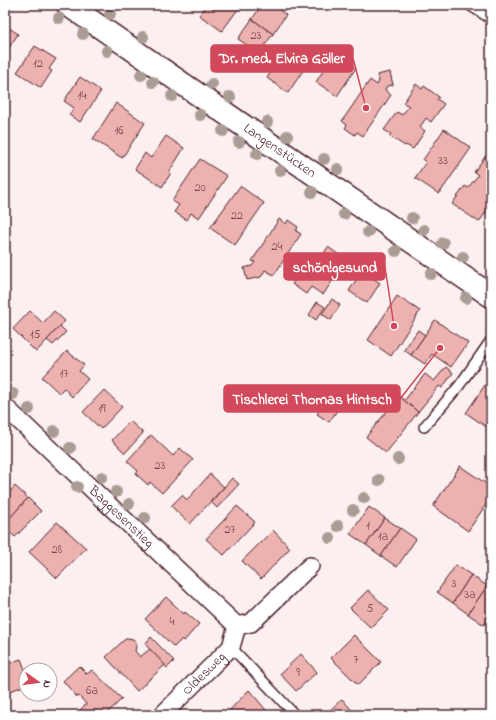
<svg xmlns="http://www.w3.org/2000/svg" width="496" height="720" font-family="'Indie Flower',sans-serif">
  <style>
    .building { fill: #edb2b0; stroke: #4a1f2b }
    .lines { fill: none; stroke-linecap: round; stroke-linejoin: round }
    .service-casing { stroke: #4a1f2b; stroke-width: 12 }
    .minor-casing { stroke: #4a1f2b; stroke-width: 20 }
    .tertiary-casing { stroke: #4a1f2b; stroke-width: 25 }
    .service { stroke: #fff; stroke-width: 9 }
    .minor { stroke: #fff; stroke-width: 17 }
    .tertiary { stroke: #fff; stroke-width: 22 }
    .tree { fill: #aa9c95 }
    .labels { text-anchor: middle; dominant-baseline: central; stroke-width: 3.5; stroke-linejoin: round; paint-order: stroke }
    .number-label { font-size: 12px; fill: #73444c }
    .street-label { font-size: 14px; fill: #4a1f2b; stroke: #fff }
    .leader { fill: none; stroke: #d1495b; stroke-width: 1.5 }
    .callout-dot { fill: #d1495b; stroke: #fff; stroke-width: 1.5 }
    .callout { fill: #d1495b; stroke: #d1495b; stroke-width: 1.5 }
    .callout-label { font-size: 15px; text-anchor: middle; font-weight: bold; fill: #fff }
  </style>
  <rect width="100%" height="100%" fill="#fbf0ef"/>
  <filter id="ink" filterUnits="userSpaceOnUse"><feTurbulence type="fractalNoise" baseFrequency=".025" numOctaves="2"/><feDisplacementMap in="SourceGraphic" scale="8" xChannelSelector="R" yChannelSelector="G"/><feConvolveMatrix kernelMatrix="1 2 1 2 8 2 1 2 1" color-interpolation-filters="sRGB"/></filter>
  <g filter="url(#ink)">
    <g class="building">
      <path d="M207 5H241L222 31 199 15Z"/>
      <path d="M242 5H252L249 10Z"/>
      <path d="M262 5H273L286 15 273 34 252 19Z"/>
      <path d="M252 19 273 34 259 53 238 39Z"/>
      <path d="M5 25 18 34 5 54Z"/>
      <path d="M35 46 56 59 49 69 52 71 41 88 17 72Z"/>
      <path d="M334 54 356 68 337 96 316 82Z"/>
      <path d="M281 57 297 67 302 59 308 63 288 93 267 78Z"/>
      <path d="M390 72 393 85 387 86 385 90 391 95 363 136 357 132 355 135 345 128 347 125 342 121 370 80 377 85 379 81 377 75Z"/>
      <path d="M80 77 101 91 80 122 69 115 74 108 64 101Z"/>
      <path d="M416 84 422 89 424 86 439 97 437 99 444 104 431 122 426 118 420 127 425 131 413 149 406 145 405 146 389 136 391 134 384 130 397 112 402 115 409 106 403 103Z"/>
      <path d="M116 103 145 123 122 158 93 139Z"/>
      <path d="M444 129 471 148 439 194 415 178 426 162 423 160Z"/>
      <path d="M166 136 184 148 169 172 171 173 162 187 135 169 145 153 151 158Z"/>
      <path d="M487 154 491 157V205L479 222 452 204 465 186 468 188 478 175 474 172Z"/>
      <path d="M200 159 227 176 199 218 191 213 187 220 174 212 179 205 172 201Z"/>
      <path d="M240 186 264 203 235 245 210 228Z"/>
      <path d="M279 219 286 224 288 220 298 227 296 231 301 234 274 275 265 270 261 277 247 280 244 268 252 266 255 262 252 261Z"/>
      <path d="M328 247 346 260 323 295 311 287 306 294 292 284 309 259 317 264Z"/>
      <path d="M362 271 380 283 367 303 349 291Z"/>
      <path d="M397 296 420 311 391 356 368 340Z"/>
      <path d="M332 299 340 305 331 320 322 314Z"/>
      <path d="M317 302 325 307 316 320 309 315Z"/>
      <path d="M30 311 43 323 54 311 65 321 36 352 13 329Z"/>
      <path d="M435 320 468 343 451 367 432 354 425 364 411 355Z"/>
      <path d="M60 326 66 332 53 345 47 340Z"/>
      <path d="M418 330 425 335 411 355 404 350Z"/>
      <path d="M67 351 84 365 79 371 88 379 72 397 64 388 59 393 42 377Z"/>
      <path d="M446 367 453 373 442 388 439 386 418 412 404 401 425 374 434 381Z"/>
      <path d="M487 382 491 385V430L466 413Z"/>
      <path d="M335 386 348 395 329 422 317 414Z"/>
      <path d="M104 390 122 407 101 429 83 412Z"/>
      <path d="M399 396 418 412 386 453 366 437Z"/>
      <path d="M130 421 143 433 125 453 112 440Z"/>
      <path d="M151 435 173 456 180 448 193 460 162 493 150 482 148 485 136 474 138 471 127 461Z"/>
      <path d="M460 466 491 487V497L468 531 433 506Z"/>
      <path d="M210 474 224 487 190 524 171 506 182 495 187 500Z"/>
      <path d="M232 478 239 484 217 508 211 502Z"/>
      <path d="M15 486 28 498 5 523V497Z"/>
      <path d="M28 498 41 511 15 537 5 528V523Z"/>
      <path d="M237 506 255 522 224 555 206 539Z"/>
      <path d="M369 507 385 518 366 545 350 534Z"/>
      <path d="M385 518 400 528 381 556 366 545Z"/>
      <path d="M57 522 86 548 57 578 29 552Z"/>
      <path d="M400 528 416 539 397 567 381 556Z"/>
      <path d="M273 530 290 548 261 579 242 561Z"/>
      <path d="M456 565 471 575 453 603 437 592Z"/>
      <path d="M471 575 487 586 468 614 453 603Z"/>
      <path d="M487 586 491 589V614L484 625 468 614Z"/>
      <path d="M368 590 389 610 371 628 350 608Z"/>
      <path d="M166 597 184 614 185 612 199 624 184 641 182 639 174 647 145 619Z"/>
      <path d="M354 635 381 662 358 685 331 658Z"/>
      <path d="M151 637 174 661 167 668 145 644Z"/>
      <path d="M128 638 133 639 136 642V647L135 651 140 657 150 649 165 665 137 691 106 657 124 640Z"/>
      <path d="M301 654 317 672 296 691 280 674Z"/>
      <path d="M21 659 26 672V685L5 693V665Z"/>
      <path d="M79 666 87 674 92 670 122 699 105 715H75L86 704 79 696 77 697 63 681Z"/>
      <path d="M249 690 266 710 261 715H226V714Z"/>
      <path d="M342 699 356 715H325Z"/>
    </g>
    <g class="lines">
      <defs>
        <g id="service">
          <path d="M469 5 491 19"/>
          <path d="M424 427 459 386 491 340"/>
          <path d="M231 647 295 715"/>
        </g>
        <g id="minor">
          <path id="s1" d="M5 407 237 626"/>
          <path d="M237 626 251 623 310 566"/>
          <path id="s2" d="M162 715 231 647 237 626"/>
        </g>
        <g id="tertiary">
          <path id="s3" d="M68 5 491 296"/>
        </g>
      </defs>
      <use href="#service" class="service-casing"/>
      <use href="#minor" class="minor-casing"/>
      <use href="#tertiary" class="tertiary-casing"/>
      <use href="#service" class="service"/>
      <use href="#minor" class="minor"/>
      <use href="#tertiary" class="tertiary"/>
    </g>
    <g class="tree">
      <circle cx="110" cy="14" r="6"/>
      <circle cx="59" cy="18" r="6"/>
      <circle cx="83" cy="34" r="6"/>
      <circle cx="143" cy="37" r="6"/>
      <circle cx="107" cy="51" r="6"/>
      <circle cx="141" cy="75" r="6"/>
      <circle cx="153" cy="82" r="6"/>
      <circle cx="212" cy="84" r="6"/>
      <circle cx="172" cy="96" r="6"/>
      <circle cx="230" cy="97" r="6"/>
      <circle cx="200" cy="115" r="6"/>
      <circle cx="267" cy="122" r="6"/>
      <circle cx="223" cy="131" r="6"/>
      <circle cx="287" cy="136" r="6"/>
      <circle cx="239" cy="142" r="6"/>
      <circle cx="257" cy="154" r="6"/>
      <circle cx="324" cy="159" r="6"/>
      <circle cx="338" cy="169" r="6"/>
      <circle cx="280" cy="171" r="6"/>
      <circle cx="312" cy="192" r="6"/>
      <circle cx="344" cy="214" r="6"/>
      <circle cx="412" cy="218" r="6"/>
      <circle cx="424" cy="230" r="6"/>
      <circle cx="368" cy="232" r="6"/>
      <circle cx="443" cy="243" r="6"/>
      <circle cx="396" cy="251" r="6"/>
      <circle cx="463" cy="257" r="6"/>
      <circle cx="431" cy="274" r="6"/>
      <circle cx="466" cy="298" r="6"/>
      <circle cx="13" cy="394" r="6"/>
      <circle cx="29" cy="409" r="6"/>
      <circle cx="54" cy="431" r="6"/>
      <circle cx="70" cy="448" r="6"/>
      <circle cx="398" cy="459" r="6"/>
      <circle cx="102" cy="477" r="6"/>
      <circle cx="379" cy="480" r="6"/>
      <circle cx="77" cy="487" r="6"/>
      <circle cx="116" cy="492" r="6"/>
      <circle cx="364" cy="498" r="6"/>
      <circle cx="129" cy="504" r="6"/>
      <circle cx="353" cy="510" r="6"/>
      <circle cx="145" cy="518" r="6"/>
      <circle cx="338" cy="526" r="6"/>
      <circle cx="330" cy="538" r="6"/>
    </g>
  </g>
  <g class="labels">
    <g class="number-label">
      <text x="256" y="36">23</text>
      <text x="38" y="64">12</text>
      <text x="82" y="96">14</text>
      <text x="119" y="131">16</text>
      <text x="443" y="161">33</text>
      <text x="200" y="188">20</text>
      <text x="237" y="216">22</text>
      <text x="277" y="247">24</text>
      <text x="35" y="335">15</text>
      <text x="64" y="374">17</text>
      <text x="102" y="409">19</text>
      <text x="160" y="466">23</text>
      <text x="368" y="526">1</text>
      <text x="230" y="530">27</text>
      <text x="383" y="537">1a</text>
      <text x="57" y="550">28</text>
      <text x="454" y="584">3</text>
      <text x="470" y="595">3a</text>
      <text x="370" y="609">5</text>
      <text x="172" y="622">4</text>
      <text x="356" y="660">7</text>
      <text x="298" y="673">9</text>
      <text x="92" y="691">6a</text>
    </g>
    <g class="street-label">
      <text stroke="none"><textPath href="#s3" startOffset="257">Langenstücken</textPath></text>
      <text stroke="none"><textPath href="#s1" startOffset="160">Baggesenstieg</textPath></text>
      <text stroke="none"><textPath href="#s2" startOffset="59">Oldesweg</textPath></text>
    </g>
  </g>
  <path class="leader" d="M366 108L353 58M394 326L385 267M440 348L400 399"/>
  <g class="callout-dot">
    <circle cx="366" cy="108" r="4"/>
    <circle cx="394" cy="326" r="4"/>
    <circle cx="440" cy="348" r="4"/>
  </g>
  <g class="callout">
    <rect x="211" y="45" width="142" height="27" rx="4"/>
    <rect x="284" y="253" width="101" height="27" rx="4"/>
    <rect x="224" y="385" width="176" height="27" rx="4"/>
  </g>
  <g class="callout-label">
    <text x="282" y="63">Dr. med. Elvira Göller</text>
    <text x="335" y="272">schön!gesund</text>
    <text x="312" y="404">Tischlerei Thomas Hintsch</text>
  </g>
  <rect width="496" height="720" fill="none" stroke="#fff" stroke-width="20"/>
  <rect x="10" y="10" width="476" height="700" fill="none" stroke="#4a1f2b" stroke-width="1.5" filter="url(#ink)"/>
  <g transform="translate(38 682) rotate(104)"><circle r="19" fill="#ffffff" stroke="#b7a5aa"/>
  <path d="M0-3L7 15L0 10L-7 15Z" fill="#d1495b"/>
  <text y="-6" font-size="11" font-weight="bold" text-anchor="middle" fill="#4a1f2b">N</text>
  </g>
</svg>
